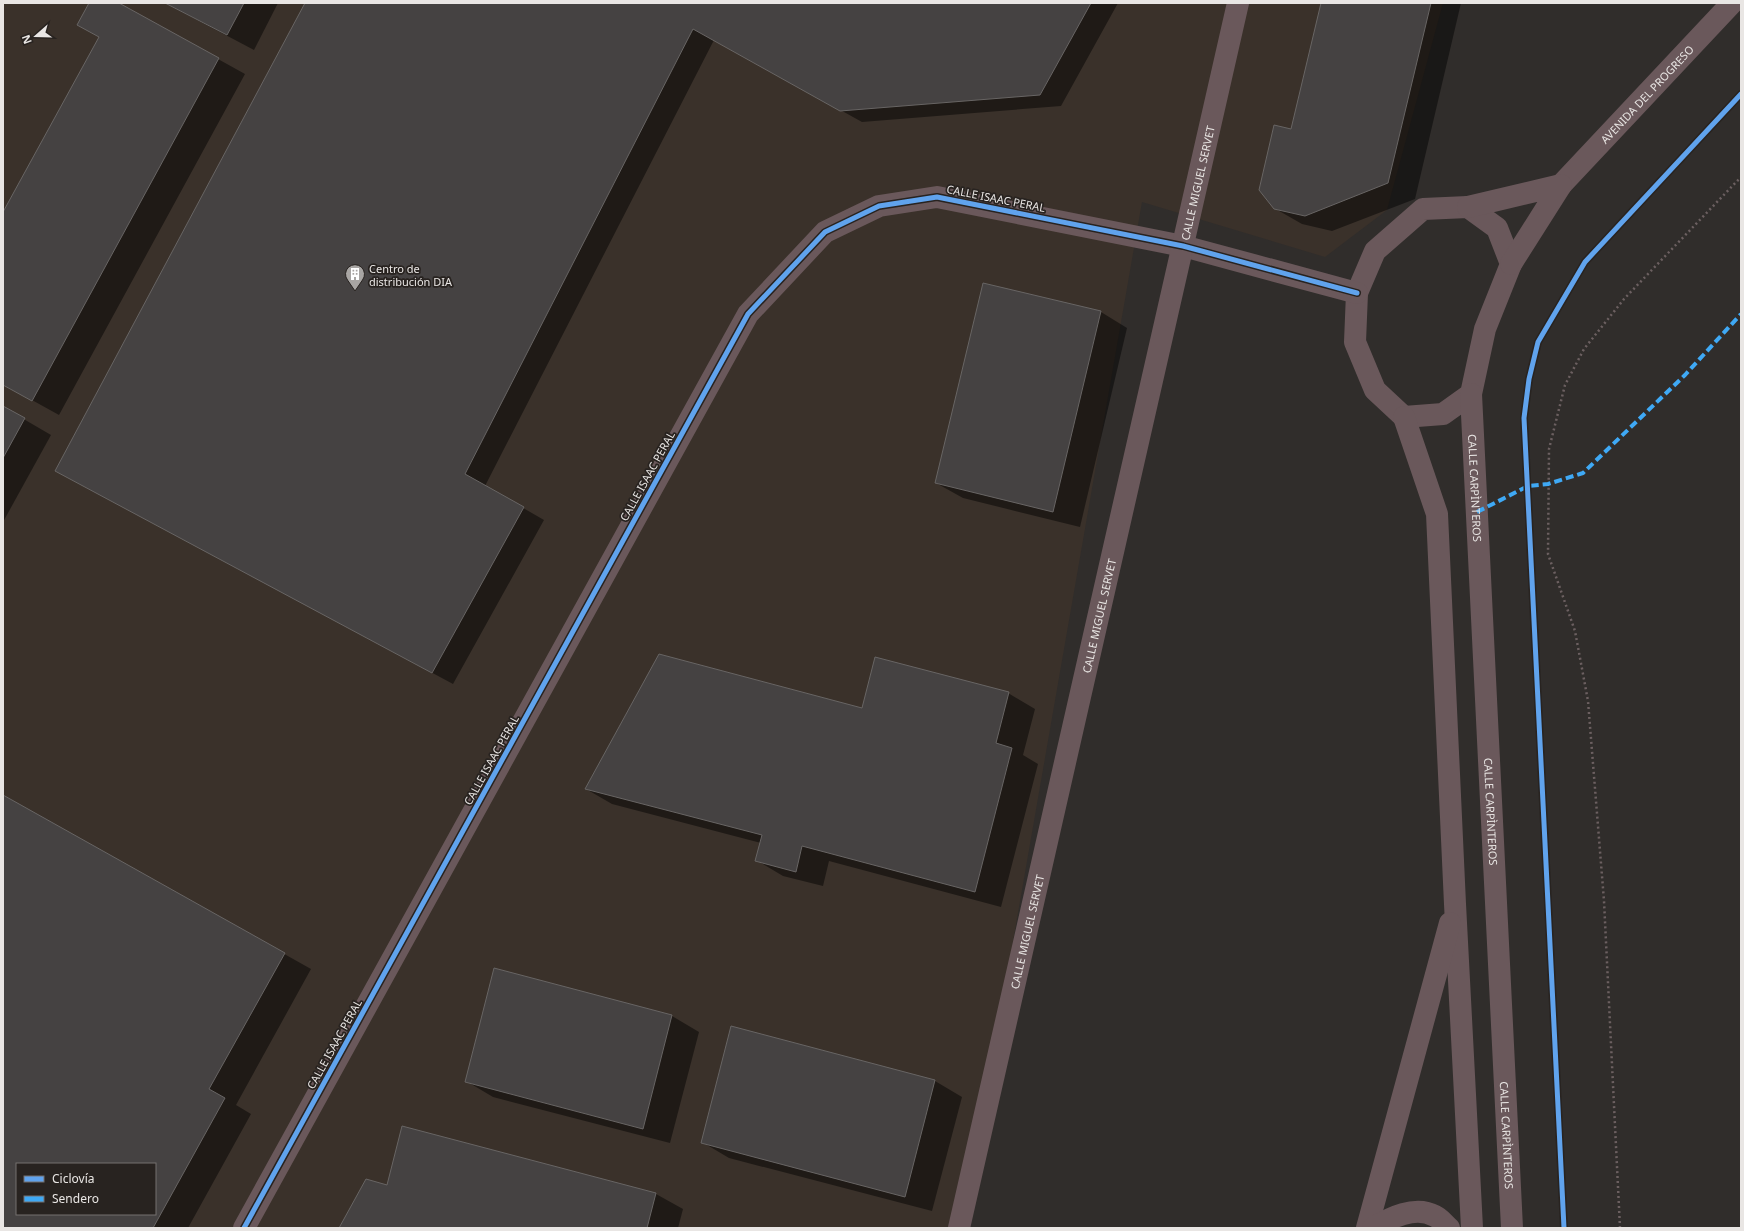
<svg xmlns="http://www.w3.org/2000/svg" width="1744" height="1231" font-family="'Noto Sans',sans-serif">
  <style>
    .built { fill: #3a312a; fill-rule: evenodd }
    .shadow { fill: #0007; fill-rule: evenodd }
    .building { fill: #454242; stroke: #686564; fill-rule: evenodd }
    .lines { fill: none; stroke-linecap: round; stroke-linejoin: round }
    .path { stroke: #6c6061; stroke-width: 2.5; stroke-dasharray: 2 3; stroke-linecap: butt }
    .street { stroke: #6a585b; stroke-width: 22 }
    .quiet { stroke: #3fa9f5; stroke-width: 4; stroke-dasharray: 8 4; stroke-linecap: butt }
    .cycleway-casing { stroke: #282320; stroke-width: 8 }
    .cycleway { stroke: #60a3ed; stroke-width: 5 }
    .labels { text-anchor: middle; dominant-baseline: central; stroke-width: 3.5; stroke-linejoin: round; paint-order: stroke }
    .street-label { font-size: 11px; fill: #e9e6e4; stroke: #282320 }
    .poi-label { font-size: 11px; fill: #e9e6e4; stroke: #282320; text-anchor: start }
  </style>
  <rect width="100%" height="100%" fill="#302d2b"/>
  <path class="built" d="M3 3H1443L1387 210 1325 257 1142 202 963 1228H3ZM17 1164H155V1214H17Z"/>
  <g class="shadow">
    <path d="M90 3H117L245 74 59 415 3 384V214L100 37Z"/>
    <path d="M165 3H278L254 50Z"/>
    <path d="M306 3H1118L1061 106 862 122 714 40 485 486 544 520 453 684 77 482Z"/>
    <path d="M1322 3H1461L1415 199 1332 231 1302 224 1274 208Z"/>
    <path d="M1101 312 1127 328 1080 527 963 498 936 483Z"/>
    <path d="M3 407 51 435 3 522Z"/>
    <path d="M1008 693 1035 709 1023 755 1038 764 1001 907 829 861 823 886 783 876 756 860 761 843 612 804 586 789 862 709Z"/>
    <path d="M3 796 311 969 236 1105 251 1114 188 1228H3ZM17 1164H155V1214H17Z"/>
    <path d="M495 969 672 1016 699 1032 670 1143 493 1097 466 1081Z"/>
    <path d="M731 1027 935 1081 962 1097 932 1211 729 1158 702 1142Z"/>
    <path d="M387 1186 656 1194 683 1209 678 1228H340Z"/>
  </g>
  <g class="building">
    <path d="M89 3H119L219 58 32 401 3 385V212L99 37 77 25Z"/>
    <path d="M165 3H244L227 35Z"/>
    <path d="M305 3H1091L1040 95 840 111 693 29 465 474 524 507 432 673 55 471Z"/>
    <path d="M1321 3H1431L1388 183 1305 216 1274 209 1259 190 1274 125 1291 129Z"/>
    <path d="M983 283 1101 311 1053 512 935 483Z"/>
    <path d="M3 406 25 418 3 458Z"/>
    <path d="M659 654 862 708 875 657 1009 692 996 743 1012 748 975 892 802 846 796 872 755 861 762 835 585 789Z"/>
    <path d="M3 795 285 953 209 1089 225 1098 153 1228H3ZM17 1164H155V1214H17Z"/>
    <path d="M494 968 672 1015 643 1129 465 1082Z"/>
    <path d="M731 1026 935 1080 905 1197 701 1143Z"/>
    <path d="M402 1126 656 1193 647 1228H339L366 1179 387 1185Z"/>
  </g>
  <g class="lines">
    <path class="path" d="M1620 1228 1604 901 1588 701 1575 631 1548 554 1549 449 1565 385 1584 349 1624 299 1741 177"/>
    <g class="street">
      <path id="s1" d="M1561 185 1732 3"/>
      <path d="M1468 207 1497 228 1511 264 1485 329 1471 394 1443 414 1404 417 1375 390 1355 342 1357 293 1375 251 1423 209Z"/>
      <path d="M1468 207 1561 185 1511 264"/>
      <path id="s2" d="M1471 394 1512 1228"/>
      <path d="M1404 417 1437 514 1455 904 1472 1228"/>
      <path d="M244 1228 748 314 825 232 879 206 937 197 1183 246 1357 293"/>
      <path id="s3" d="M959 1228 1238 3"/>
      <path d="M1367 1228 1450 923"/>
      <path d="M1373 1228C1390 1218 1415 1205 1435 1216 1440 1218 1444 1224 1449 1228"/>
    </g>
    <path class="quiet" d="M1477 512 1528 486 1548 484 1583 473 1685 375 1741 314"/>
    <defs>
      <g id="cycleway">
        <path d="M244 1228 748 314 825 232 879 206 937 197 1183 246 1357 293"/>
        <path d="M1564 1228 1524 418 1529 379 1538 342 1585 262 1741 94"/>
      </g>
    </defs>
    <use href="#cycleway" class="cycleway-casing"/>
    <use href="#cycleway" class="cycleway"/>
  </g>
  <defs>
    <symbol id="building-pin" viewBox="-11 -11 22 30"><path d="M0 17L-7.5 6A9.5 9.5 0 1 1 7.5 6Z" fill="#a8a5a3" stroke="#282320"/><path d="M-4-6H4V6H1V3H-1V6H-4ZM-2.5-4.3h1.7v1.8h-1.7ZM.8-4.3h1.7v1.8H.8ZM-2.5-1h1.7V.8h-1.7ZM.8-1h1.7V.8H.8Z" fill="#fff"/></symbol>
  </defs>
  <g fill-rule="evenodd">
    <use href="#building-pin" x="344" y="263" width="22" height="30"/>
  </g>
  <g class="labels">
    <g class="street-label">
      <text stroke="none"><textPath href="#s1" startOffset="125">AVENIDA DEL PROGRESO</textPath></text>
      <text stroke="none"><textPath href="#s3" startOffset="1072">CALLE MIGUEL SERVET</textPath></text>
      <text transform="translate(996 198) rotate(11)">CALLE ISAAC PERAL</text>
      <text transform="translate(647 476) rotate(-61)">CALLE ISAAC PERAL</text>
      <text stroke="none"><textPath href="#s2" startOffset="94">CALLE CARPÌNTEROS</textPath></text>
      <text stroke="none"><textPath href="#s3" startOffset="628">CALLE MIGUEL SERVET</textPath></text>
      <text transform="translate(491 760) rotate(-61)">CALLE ISAAC PERAL</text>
      <text stroke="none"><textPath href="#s2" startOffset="418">CALLE CARPÌNTEROS</textPath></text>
      <text stroke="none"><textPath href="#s3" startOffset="304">CALLE MIGUEL SERVET</textPath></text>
      <text transform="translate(334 1044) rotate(-61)">CALLE ISAAC PERAL</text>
      <text stroke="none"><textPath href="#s2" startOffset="742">CALLE CARPÌNTEROS</textPath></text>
    </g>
    <g class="poi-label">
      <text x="369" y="268">Centro de<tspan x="369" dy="13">distribución DIA</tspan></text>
    </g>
  </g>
  <rect width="1744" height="1231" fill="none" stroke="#e9e6e4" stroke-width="8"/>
  <rect x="16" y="1163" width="140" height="52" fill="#282320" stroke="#75716e"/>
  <rect x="24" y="1176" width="20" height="6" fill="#60a3ed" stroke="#75716e"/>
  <text x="52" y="1183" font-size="12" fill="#e9e6e4">Ciclovía</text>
  <rect x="24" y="1196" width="20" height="6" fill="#3fa9f5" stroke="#75716e"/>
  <text x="52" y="1203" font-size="12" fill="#e9e6e4">Sendero</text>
  <g transform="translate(36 36) rotate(250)" stroke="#282320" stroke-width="3" paint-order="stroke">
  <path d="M0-3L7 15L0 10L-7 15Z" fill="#e9e6e4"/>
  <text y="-6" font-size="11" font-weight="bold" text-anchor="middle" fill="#e9e6e4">N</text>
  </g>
</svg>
